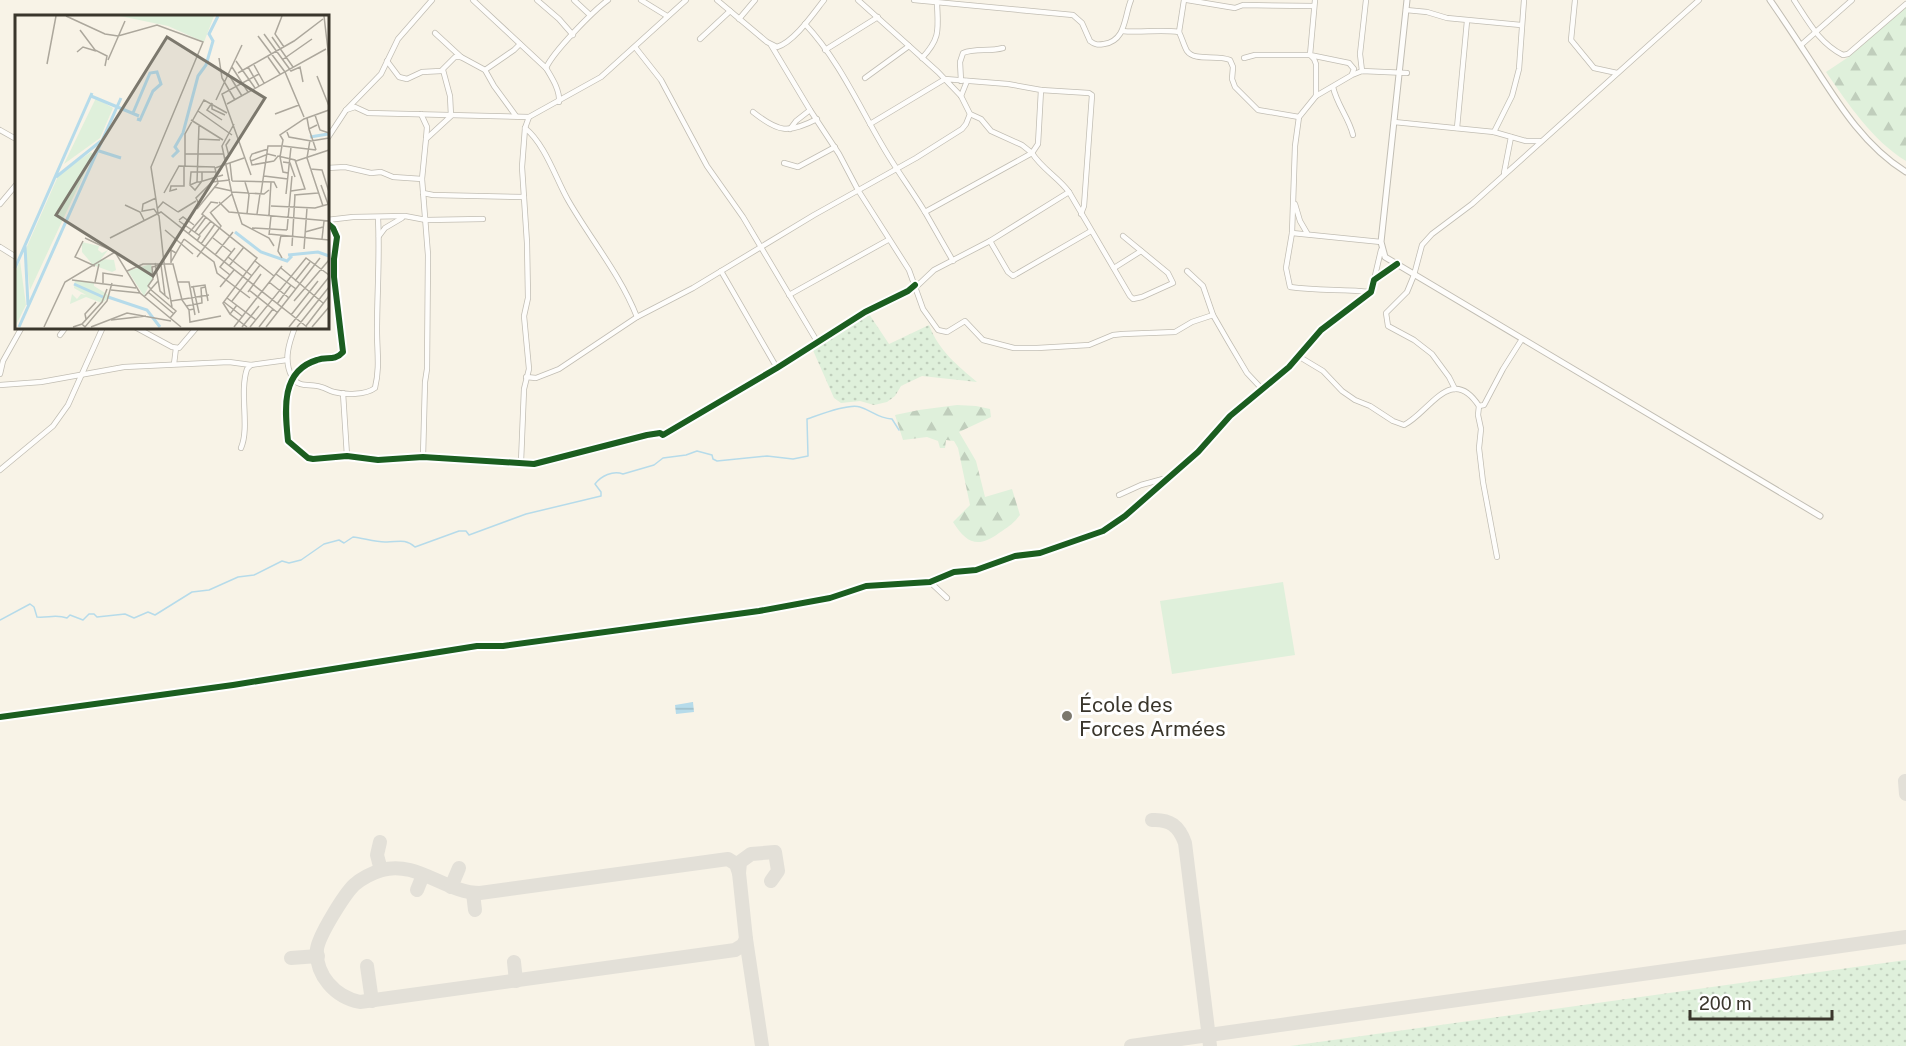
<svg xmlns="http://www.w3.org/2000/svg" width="1906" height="1046" font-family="'Public Sans',sans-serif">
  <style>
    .grass { fill: url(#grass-dots) }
    .forest { fill: url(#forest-firs) }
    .garden { fill: #dff0db }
    .water { fill: url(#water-rules) }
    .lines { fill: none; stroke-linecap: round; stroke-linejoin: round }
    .stream { stroke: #b6dbea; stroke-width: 1.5 }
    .taxiway { stroke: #e3e0d8; stroke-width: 14 }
    .minor-casing { stroke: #c1bdb3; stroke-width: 6 }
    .tertiary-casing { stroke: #c1bdb3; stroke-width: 7 }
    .minor { stroke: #fefdfb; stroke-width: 4.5 }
    .tertiary { stroke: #fefdfb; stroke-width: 5 }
    .cycleway-casing { stroke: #fff; stroke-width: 10 }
    .cycleway { stroke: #1b5e20; stroke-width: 6 }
    .poi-dot { fill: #7c786d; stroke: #fff; stroke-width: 2 }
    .labels { text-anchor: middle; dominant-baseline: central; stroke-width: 6; stroke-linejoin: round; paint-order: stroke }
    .poi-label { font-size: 21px; fill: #3a362c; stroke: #fff; text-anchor: start }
    .inset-river { fill: none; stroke: #b6dbea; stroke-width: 3 }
    .inset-road { fill: none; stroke: #aca79c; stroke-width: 1.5 }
    .view { fill: #7c786d; fill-opacity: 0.15; stroke: #7c786d; stroke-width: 3 }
    .inset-edge { fill: none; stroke: #3a362c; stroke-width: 3 }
  </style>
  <defs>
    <pattern id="grass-dots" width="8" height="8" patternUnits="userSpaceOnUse" patternTransform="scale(1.5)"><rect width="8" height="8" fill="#dff0db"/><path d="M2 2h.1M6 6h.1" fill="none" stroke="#c0cebc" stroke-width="1.8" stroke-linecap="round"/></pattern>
    <pattern id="forest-firs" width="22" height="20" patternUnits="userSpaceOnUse" patternTransform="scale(1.5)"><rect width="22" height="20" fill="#dff0db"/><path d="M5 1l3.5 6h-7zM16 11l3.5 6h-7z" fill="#c0cebc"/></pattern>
    <pattern id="water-rules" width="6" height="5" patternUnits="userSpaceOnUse" patternTransform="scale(1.5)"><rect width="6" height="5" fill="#b6dbea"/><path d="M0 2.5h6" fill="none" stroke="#9dbdc9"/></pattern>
  </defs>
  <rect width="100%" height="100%" fill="#f8f3e7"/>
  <g class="grass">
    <path d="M869 314 889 344 929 325C939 351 957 365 977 382L922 376 901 386 895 396 887 402 874 405 860 401 841 403 834 398 812 348Z"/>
    <path d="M1906 960V1046H1290Z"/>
  </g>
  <g class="forest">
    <path d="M1906 7V161C1872 140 1849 105 1826 72L1847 58Z"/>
    <path d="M957 405 976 406 990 409 991 417 959 432 976 461 985 497 1012 489 1020 515C1012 525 1009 526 999 533 978 549 966 543 953 522L970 505 958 448 954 441 946 440 945 448H940L938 441 927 437 903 440 895 415 919 410Z"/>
  </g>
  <path class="garden" d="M1283 582 1295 655 1172 674 1160 601Z"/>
  <path class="water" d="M693 702 694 712 676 714 675 705Z"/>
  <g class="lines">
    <path class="stream" d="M0 620 30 604 34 607 37 617C48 618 56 614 67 618L70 615 83 620 89 614H94L97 617 125 614 134 618 148 612 155 615 192 592 209 590 238 577 254 575 282 561 289 563 301 560 324 544 339 540 344 543 353 537C363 538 378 543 387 542 398 542 405 538 415 547L459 531H466L469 535 526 514 601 496V492L595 484C601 476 613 470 623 474L654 465 663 458 686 455 697 451 712 455 713 459 717 461 767 456 793 459 808 456 807 419C819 415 849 403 860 407 873 411 877 418 892 419L899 430"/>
    <g class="taxiway">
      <path d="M1905 781 1906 794"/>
      <path d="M1152 820C1170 819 1179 826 1185 843L1210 1046"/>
      <path d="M380 842 377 855 381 870"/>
      <path d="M739 873 736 864 728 859 480 893C446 893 416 860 382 870 372 873 362 878 354 885 344 895 319 935 317 949 315 975 335 997 360 1002L735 950 743 945 746 939"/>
      <path d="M451 887 459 868"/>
      <path d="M417 890 423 875"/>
      <path d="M473 893 475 910"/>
      <path d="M291 958 318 956"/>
      <path d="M514 962 516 981"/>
      <path d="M367 966 372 1001"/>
      <path d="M762 1046 746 939 739 873 740 862 751 854 775 852 778 871 771 881"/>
      <path d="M1131 1046 1906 937"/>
    </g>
    <defs>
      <g id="minor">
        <path d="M473 0 546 68C553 52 593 11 608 0"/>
        <path d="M537 0 559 19 573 35"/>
        <path d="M574 0 590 15"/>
        <path d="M641 0 667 16"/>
        <path d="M717 0 767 42 777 47C794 42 813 14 824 0"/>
        <path d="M858 0 938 72 961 96 970 114 981 119 991 131 1022 145 1032 153 1038 144 1041 90 1008 84 945 79 870 124"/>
        <path d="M914 0 1073 15 1082 23 1090 41C1095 45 1098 45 1104 44 1126 41 1124 17 1131 0"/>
        <path d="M1187 0 1235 8 1243 5 1314 6"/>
        <path d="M1315 0 1310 55 1349 63 1354 69 1352 74"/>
        <path d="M1575 0 1571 40 1594 68 1617 73"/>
        <path d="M1794 0C1808 21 1819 43 1843 55L1848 54 1906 4"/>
        <path d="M1406 10 1427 12 1447 18 1521 25"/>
        <path d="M739 19 755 0"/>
        <path d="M805 24C838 59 858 104 882 145 895 168 911 189 925 212L1032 153C1042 169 1058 177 1069 192"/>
        <path d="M1122 31C1141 33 1160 29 1179 32 1182 38 1184 46 1187 51 1195 62 1217 54 1230 60L1233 67 1232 79 1235 87 1258 110 1299 117"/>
        <path d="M1179 32 1184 0"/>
        <path d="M435 33 461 57"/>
        <path d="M700 39 730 11"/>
        <path d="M771 45 810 110 839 154 858 190 909 270 923 309 938 330 947 332 965 321 983 340 1014 348H1037L1089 345 1113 335 1123 334 1175 332 1192 322 1213 315"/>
        <path d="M1801 45 1852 0"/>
        <path d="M635 47 661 80 707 166 743 217 818 343"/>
        <path d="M825 50 878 17"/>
        <path d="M922 58C941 38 938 29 937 3"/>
        <path d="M1244 58 1255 55H1310L1314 59 1316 64V96"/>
        <path d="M387 61 399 77 407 79 422 72 441 71 455 57H461L485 70 494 86 516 116"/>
        <path d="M546 68C552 78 560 90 559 102"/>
        <path d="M485 70 514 50 520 44"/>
        <path d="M1362 71 1360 54 1366 0"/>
        <path d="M865 78 909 46"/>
        <path d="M961 81 960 62 963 53C976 48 989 52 1003 48"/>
        <path d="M1333 87C1337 105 1349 118 1353 135"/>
        <path d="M1041 90 1089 93 1092 95 1084 206 1081 214"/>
        <path d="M961 96 967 81"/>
        <path d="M346 110 355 107 368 113 529 117 601 77 686 0"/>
        <path d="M753 112C778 132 788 134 817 119"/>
        <path d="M421 114 427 127 426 139"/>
        <path d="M1394 122 1494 132 1526 141H1540"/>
        <path d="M525 128C545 144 556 179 568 200 591 240 620 274 637 317"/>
        <path d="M1457 128 1467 21"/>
        <path d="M790 129 796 121 810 110"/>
        <path d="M0 130 16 139"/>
        <path d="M1494 132 1512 96 1519 69 1524 0"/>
        <path d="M327 139 346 110 381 74 398 39 432 0"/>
        <path d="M784 163 798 167 835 147"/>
        <path d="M327 168 345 167 371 173 381 172 393 177 422 179"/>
        <path d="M1504 173 1511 137"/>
        <path d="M423 193 433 195 524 197"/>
        <path d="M0 204 16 185"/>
        <path d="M1295 204 1300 221 1307 233"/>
        <path d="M925 212 953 261"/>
        <path d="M327 220 353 217 405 216 426 220 483 219"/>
        <path d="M327 223 333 228 337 237 334 259V277L343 352C334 362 327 356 317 360 280 371 285 411 288 441L308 458 313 459 347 456 378 460 423 457 534 464 647 435 660 433 663 435 777 368 865 312 908 291 915 285"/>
        <path d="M1292 233 1381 242"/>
        <path d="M379 236 385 228 402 218"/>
        <path d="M990 241 1008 272 1013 276 1091 231"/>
        <path d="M0 247 16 257"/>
        <path d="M1114 268 1141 251"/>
        <path d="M721 271 777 368"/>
        <path d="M1187 271 1203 286 1213 315 1228 341 1247 373 1262 389"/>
        <path d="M1374 280 1381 250"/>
        <path d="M916 287 934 270 990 241 1069 192 1130 296 1133 299 1142 297 1173 283 1168 273 1123 236"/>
        <path d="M1371 292C1343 289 1317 291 1290 287L1286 268 1292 233 1295 146 1299 117 1316 96 1352 75 1362 71 1407 73"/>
        <path d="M789 295 888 240"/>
        <path d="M135 327 172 347 179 348 197 327"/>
        <path d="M295 327C289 343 283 360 292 377 299 389 311 383 321 387 326 388 329 391 334 392 345 395 366 395 375 388 380 368 377 351 377 331 377 293 380 256 378 218"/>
        <path d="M60 335 66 327"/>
        <path d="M1298 356 1323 371 1342 391 1355 400 1370 406 1393 421 1404 425C1429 413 1451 363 1479 406L1478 415 1481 429 1479 448 1483 482 1497 557"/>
        <path d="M174 364 176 348"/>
        <path d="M0 374 3 361 22 327"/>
        <path d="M526 377 536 378 559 369 637 317 693 288 814 215 916 158 962 129 966 124 970 114"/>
        <path d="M0 385 41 382 124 367 229 362 251 365"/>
        <path d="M1455 389 1449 377 1432 354 1414 340 1388 326 1386 313 1407 292 1414 275 1422 245 1432 234 1472 204 1699 0"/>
        <path d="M343 393 347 456"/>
        <path d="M1479 406 1484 405 1503 369 1522 339"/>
        <path d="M241 448C250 427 239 393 247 369L251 365 287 360"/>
        <path d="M423 457 425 382 427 369 428 255 422 179 426 139 451 116 450 96 443 70"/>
        <path d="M521 462 524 389 529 369 524 316 528 298 527 243 522 167 525 128 529 117"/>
        <path d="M0 470 53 426 68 405 103 327"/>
        <path d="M1119 495 1141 485 1163 479"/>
        <path d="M930 582 947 598"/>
        <path d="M0 717 233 685 477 646H503L759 611 830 598 866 586 930 582 954 572 976 570 1015 556 1040 553 1103 531 1125 516 1198 452 1230 416 1289 367 1321 330 1371 292 1374 280 1397 264"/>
      </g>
      <g id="tertiary">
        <path d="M1407 0 1381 242 1385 257 1820 516"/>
        <path d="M1770 0C1786 23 1801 46 1816 69 1841 108 1866 147 1906 172"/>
      </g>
    </defs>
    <use href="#minor" class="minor-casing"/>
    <use href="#tertiary" class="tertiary-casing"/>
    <use href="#minor" class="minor"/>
    <use href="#tertiary" class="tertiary"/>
    <defs>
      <g id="cycleway">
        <path d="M327 223 333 228 337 237 334 259V277L343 352C334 362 327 356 317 360 280 371 285 411 288 441L308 458 313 459 347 456 378 460 423 457 534 464 647 435 660 433 663 435 777 368 865 312 908 291 915 285"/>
        <path d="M0 717 233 685 477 646H503L759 611 830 598 866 586 930 582 954 572 976 570 1015 556 1040 553 1103 531 1125 516 1198 452 1230 416 1289 367 1321 330 1371 292 1374 280 1397 264"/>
      </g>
    </defs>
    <use href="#cycleway" class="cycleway-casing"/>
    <use href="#cycleway" class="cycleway"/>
  </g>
  <circle class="poi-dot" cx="1067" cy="716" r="6"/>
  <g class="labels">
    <g class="poi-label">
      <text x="1079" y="704">École des<tspan x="1079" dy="24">Forces Armées</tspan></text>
    </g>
  </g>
  <g transform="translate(15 15)">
    <rect width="314" height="314" fill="#f8f3e7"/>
    <path d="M105 1H199L189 27 153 11ZM81 83 98 93 85 123 49 149ZM76 137 78 140 15 275 10 236 44 159ZM67 227 84 231 83 235 87 238 93 235 86 244 99 245 101 255 97 257 78 250 67 237ZM5 246 11 290 0 312V258Z" fill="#dff0db"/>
    <path d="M136 249 138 263 129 281 113 256ZM60 265 79 267V271L95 281 87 288 71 282 55 289 57 279 62 284 66 279 71 280 59 273Z" fill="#dff0db"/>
    <path class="inset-river" d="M76 81 124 101M118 98 135 58 142 57 146 69 138 76 125 105 122 104M295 122 313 119M81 135 106 143M157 142 163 136 160 132 168 118 183 61 191 50 198 26 194 19 203 1M41 162 86 126M220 217 246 237 272 246 277 241M10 231 13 290M273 240 303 237 314 241M0 253 77 78M59 269 88 282M93 282 132 295 145 312M4 312 106 83"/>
    <path class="inset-road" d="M51 1 90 19 103 21 142 10 188 27 136 152 143 198M267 1 260 19 269 32M309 1 314 44M65 15 80 35 92 41 90 51M249 19 276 56 285 52 288 67M243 21 270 57 289 102M257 22 278 52M62 37 68 32 81 36M253 42 265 59M204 43 207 63 220 85M93 45 110 6M267 45 297 24M221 46 240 73M32 49 41 1M239 50 249 68M217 52 233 77M233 52 244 71M223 58 279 26 308 4M214 60 227 81M302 61 314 91M201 85 227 30M197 88 192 95 207 105M197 88V94L210 100M212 89 311 34M183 96 217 120M260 99 284 90M300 100 305 115 314 118M292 103 294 114 302 110M176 105 208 125M219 109 207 131 217 179 227 209 254 223 259 231M294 114 301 135M272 117 274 122 296 126 314 123M183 124 205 125M295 125 292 143 308 191M268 131 301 135M170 139H208M235 143 237 150 259 146M235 143 237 139 253 134M209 144 214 141 211 130 215 124M236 146 253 139 261 141M259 146 263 141 280 145 290 174 276 176M281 146 314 135M268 147 275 148 280 162M215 148 217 166M170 152V119L189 85 212 98M295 154 307 155 314 177M187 157V166L180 175 175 170 182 167H185L187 166H188L208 160M273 158 268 157 265 142 268 125 265 120 289 104 314 95M236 160 207 79 244 59M249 161 273 164M217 166 259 167 262 173M182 167 184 110M230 167 234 180 232 199M175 169 176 157H200M306 170 313 189M199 172 217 176M162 174 155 176 156 171H169V152M217 177 249 179 254 175M149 178 164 151 200 152M246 178 253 131H267M271 179 276 132M279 180 303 178M204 187 214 197 314 206M203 188 196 187 187 199 242 243 208 288 215 299M110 190 125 197 129 205M185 191 181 183 197 167 215 165M256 191 300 193 314 189M142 194 148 187 163 197M182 194 203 168 200 153 229 143M128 196 139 194 144 201 149 248M127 197 128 189 141 183M163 197 181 186M196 197 217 179M242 199 245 179M254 200 256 167M164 205 168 202 179 210M164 206 185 221 182 226M237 213 272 215M150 215 178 239M272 215 277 161M180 217 191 202M290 217 308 212M173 219 189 200M254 219 314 225M184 220 196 206M254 220 256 201M266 220 263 236 267 243M70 223 100 237 125 278 166 312M95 223 146 197 292 312M198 223 216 237M169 224 199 247 202 258 235 283M307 224 309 206M68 226 60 242 80 251M186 229 200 209M277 231 280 180M289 234 292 193M200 240 218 217M182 242 206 211 195 197M213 242 237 261M240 246 259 261M156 247 169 224M140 248 145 276 154 284M149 248 157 292M156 248V235L161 238M146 250 150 281M214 251 229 232M266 253 308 288M112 256 128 249H158L167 285 174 295 179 294M261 259 281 274M215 260 205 252 220 233M57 265 121 273M280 266 295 247M80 267 84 249M163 267H174L180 300M254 267 274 283M88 268V258L108 261M178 271 184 298M176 272 190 270 193 286M205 272 219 255M135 274 161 296 155 303M136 274 133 271 138 264 137 252 148 249M96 275 125 278M234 275 263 298M133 277 159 299M233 277 246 259M129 282 143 266M212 283 241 305M156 286 194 280M217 286 245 250M279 286 314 245M209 287 228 302M262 289 276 270M222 290 215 299 232 312M171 291 187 288 186 273 190 272M174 295 175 307 206 301M276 300 303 266M71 304 70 299 81 287M96 305 131 301M67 309 70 312 92 286 97 268M291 311 314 281M29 312 50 267 100 237M58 312 67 309 87 287 92 274M76 312 112 298 156 306M219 312 267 251M227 312 244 291M235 312 291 243 314 260M244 312 258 294M251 312 305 243M274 312 314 262M282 312 314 272M297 312 314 292"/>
    <path class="view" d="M152 22 250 83 138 261 41 200Z"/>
    <rect width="314" height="314" class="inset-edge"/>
  </g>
  <path d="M1690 1010v9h142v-9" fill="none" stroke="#3a362c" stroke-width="3"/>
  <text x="1699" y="1010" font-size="18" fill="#3a362c" stroke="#ffffff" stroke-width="4.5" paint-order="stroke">200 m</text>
</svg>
